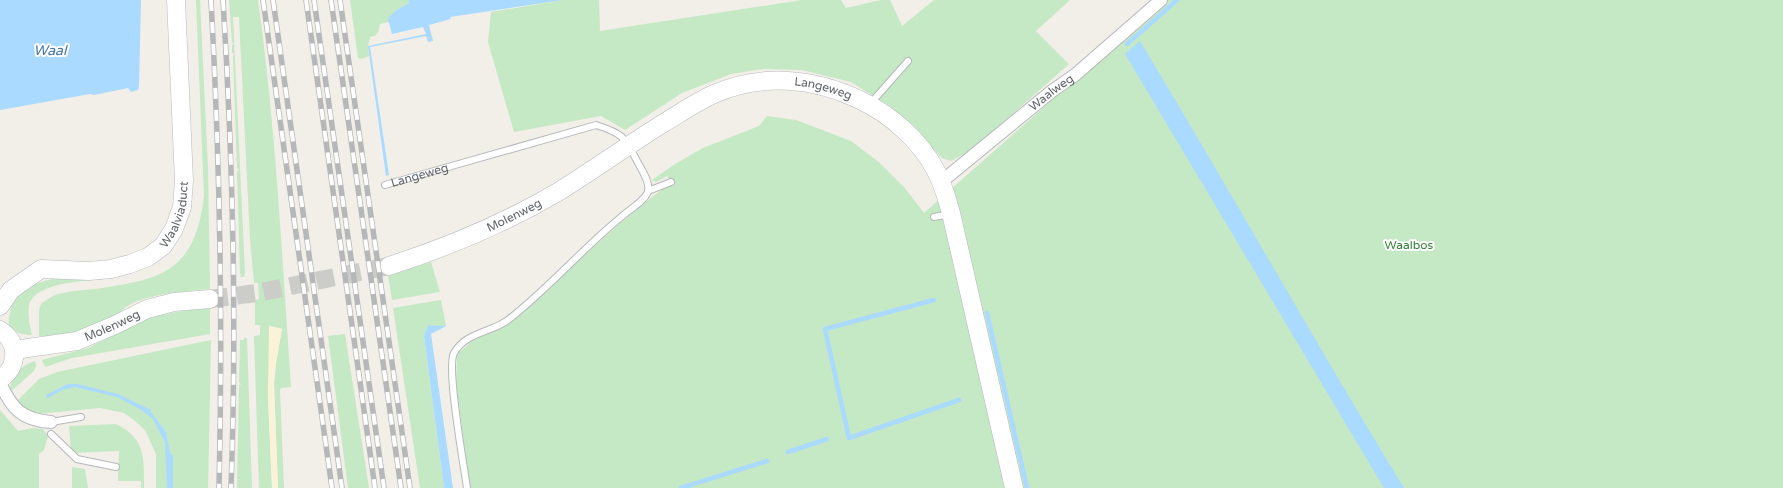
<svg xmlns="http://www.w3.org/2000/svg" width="1783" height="488" font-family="'Varela Round',sans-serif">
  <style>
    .green { fill: #c5e8c5 }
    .sand { fill: #fbf3d9 }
    .water { fill: #aadaff }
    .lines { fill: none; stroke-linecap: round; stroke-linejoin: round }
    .stream { stroke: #aadaff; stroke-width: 4.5 }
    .secondary-tunnel { stroke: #ccccc8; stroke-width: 18; stroke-dasharray: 18 9; stroke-linecap: butt }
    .lane-casing { stroke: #b5b8bc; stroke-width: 8 }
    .street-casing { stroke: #b5b8bc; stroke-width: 14 }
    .secondary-casing { stroke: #b6babf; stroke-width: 19 }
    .lane { stroke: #fff; stroke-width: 6 }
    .street { stroke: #fff; stroke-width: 12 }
    .secondary { stroke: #fff; stroke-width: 18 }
    .rail-casing { stroke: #b6b7b8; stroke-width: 5.5 }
    .rail { stroke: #fff; stroke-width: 4; stroke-dasharray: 11; stroke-linecap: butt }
    .labels { text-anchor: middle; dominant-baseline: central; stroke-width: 4; stroke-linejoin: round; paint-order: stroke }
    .street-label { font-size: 12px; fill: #5f6368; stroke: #fff }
    .park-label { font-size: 12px; fill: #348238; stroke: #fff }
    .water-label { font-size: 14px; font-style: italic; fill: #4174aa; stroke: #fff }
  </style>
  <rect width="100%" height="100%" fill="#f1efe8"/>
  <g class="green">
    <path d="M196 0H200L208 169 210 289C189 291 131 294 119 314 94 326 68 338 39 336V310L41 304C46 300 52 296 58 294 70 291 84 290 96 289 164 279 195 271 204 196Z"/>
    <path d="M229 0H258C276 128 282 258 291 387L281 388 280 390 284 488H278L274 384 276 363 282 329 270 326 268 398 272 488H259L254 336 260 335V325H255V300L259 299 258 283H254L250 240 239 17H233L245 273 244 277H240L241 275 240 273 237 171 239 170 237 168 233 57 234 53H232V45L234 44 232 42Z"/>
    <path d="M350 0H408L409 3 395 11 389 19V22L380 24 378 32 375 36 370 37 368 46 369 56 362 59 358 58Z"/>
    <path d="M563 0H599L600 31 802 0H841L846 8 881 0H890L902 26 934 0H1070L1036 31 1069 64 972 150 951 161 942 158 891 107 851 82 802 70 763 69 731 74 682 93 625 130 601 116 514 132 488 42 491 12Z"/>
    <path d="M1165 0H1783V488H470L456 384 457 355 473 340 477 339C518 306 561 275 600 241 624 220 646 200 672 183L667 176 656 182 652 180 675 164 703 148 759 126 767 116 796 120 851 141 880 163 904 187 924 213Z"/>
    <path d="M431 262 440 292 392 300 388 276Z"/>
    <path d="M119 275 120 276 114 278C93 281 36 280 29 305 27 314 30 326 32 335 23 335 14 333 9 325 7 270 83 276 119 275Z"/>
    <path d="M441 300 446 326 428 325 424 337 444 488H420L393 308Z"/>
    <path d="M210 307V334L72 358 45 367 42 360 88 348 147 318 176 312Z"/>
    <path d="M345 334 369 488H348L328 336Z"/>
    <path d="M244 338H247L252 488H237L239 385H241L239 382 240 340H244Z"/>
    <path d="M211 340 208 488H156V454L145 430 134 420 124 413 100 408 37 414 24 409 16 402 39 379 57 372Z"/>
    <path d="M35 361 36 366 34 371 10 392C10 376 20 366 35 361Z"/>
    <path d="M0 410 18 431 32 428 43 429 48 436 44 450 39 454V488H0Z"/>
    <path d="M116 424C146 439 144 458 144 488H141V481H118L119 451 71 453 69 426Z"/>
    <path d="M72 467 85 469 88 488H72Z"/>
  </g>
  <path class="sand" d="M269 326 282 329 276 363 274 384 278 488H272L268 398Z"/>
  <g class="water">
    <path d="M0 0H141L139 86 138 90 131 92 128 88 94 95 90 94 0 110Z"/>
    <path d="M408 0H563L450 17 451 19 429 25 433 41 428 42 426 36 370 47 389 175 386 176 368 46 426 34 423 27 392 34 388 19 395 11 409 3Z"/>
    <path d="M1140 41C1230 190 1314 341 1404 488H1384L1125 54Z"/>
    <path d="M428 325 446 326 431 334 453 488H444L424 336Z"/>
    <path d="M68 384H77L118 394 151 410V412L166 432 170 453 173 456V488H167L165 442 153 419 143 411 117 397 75 387 62 390 48 398 46 395Z"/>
  </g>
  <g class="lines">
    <g class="stream">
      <path d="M1127 44 1177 0"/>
      <path d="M934 300 825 329 849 438 959 400"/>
      <path d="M987 313 1027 488"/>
      <path d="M788 452 827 439"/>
      <path d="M681 488 767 461"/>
    </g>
    <path class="secondary-tunnel" d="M210 299 257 293 389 266"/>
    <defs>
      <g id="lane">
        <path d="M870 104 908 61"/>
        <path id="s1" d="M385 185 596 125C622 133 625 137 637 161 641 169 651 183 648 192 643 203 628 210 620 218 581 250 548 289 508 320 490 333 466 332 454 353 446 367 464 466 467 488"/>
        <path d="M648 191 671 182"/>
        <path d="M934 217 950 214"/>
        <path d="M51 422 81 417"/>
        <path d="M51 434 77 459 116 467"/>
      </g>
      <g id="street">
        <path id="s2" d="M941 182 1052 91 1075 75 1161 0"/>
        <path d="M0 383C12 409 22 420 51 422"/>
      </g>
      <g id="secondary">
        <path id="s3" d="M389 266C448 247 505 223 558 192 593 170 627 146 662 124 679 114 696 102 714 94 762 73 814 78 860 100 891 115 920 140 936 171 943 184 947 199 951 213L1014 488"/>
        <path id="s4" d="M0 306 11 290 41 269 89 271 111 269 130 264 148 257 163 246 174 229 182 207 184 181 176 0"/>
        <path d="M0 330C19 342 19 367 0 379"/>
        <path id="s5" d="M14 350 77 341 115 325 147 309 174 302 210 299"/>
      </g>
    </defs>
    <use href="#lane" class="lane-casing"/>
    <use href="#street" class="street-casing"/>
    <use href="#secondary" class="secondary-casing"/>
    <use href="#lane" class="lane"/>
    <use href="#street" class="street"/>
    <use href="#secondary" class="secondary"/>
    <defs>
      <g id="rail">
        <path d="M211 0C220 163 223 325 219 488"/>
        <path d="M223 0C233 162 237 325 231 488"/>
        <path d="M263 0 332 488"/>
        <path d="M273 0 342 488"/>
        <path d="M306 0 375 488"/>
        <path d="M314 0 384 488"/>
        <path d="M331 0 401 488"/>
        <path d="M340 0 410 488"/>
      </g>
    </defs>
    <use href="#rail" class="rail-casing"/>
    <use href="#rail" class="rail"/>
  </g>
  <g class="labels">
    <g class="street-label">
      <text stroke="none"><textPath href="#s3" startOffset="481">Langeweg</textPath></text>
      <text stroke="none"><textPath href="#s2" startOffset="142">Waalweg</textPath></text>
      <text stroke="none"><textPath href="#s1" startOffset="36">Langeweg</textPath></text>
      <text stroke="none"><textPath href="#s4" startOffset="218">Waalviaduct</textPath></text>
      <text stroke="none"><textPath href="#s3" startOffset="135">Molenweg</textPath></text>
      <text stroke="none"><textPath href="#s5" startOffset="102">Molenweg</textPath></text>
    </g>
    <g class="park-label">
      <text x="1409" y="245">Waalbos</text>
    </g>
    <g class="water-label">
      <text x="50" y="50">Waal</text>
    </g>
  </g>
</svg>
